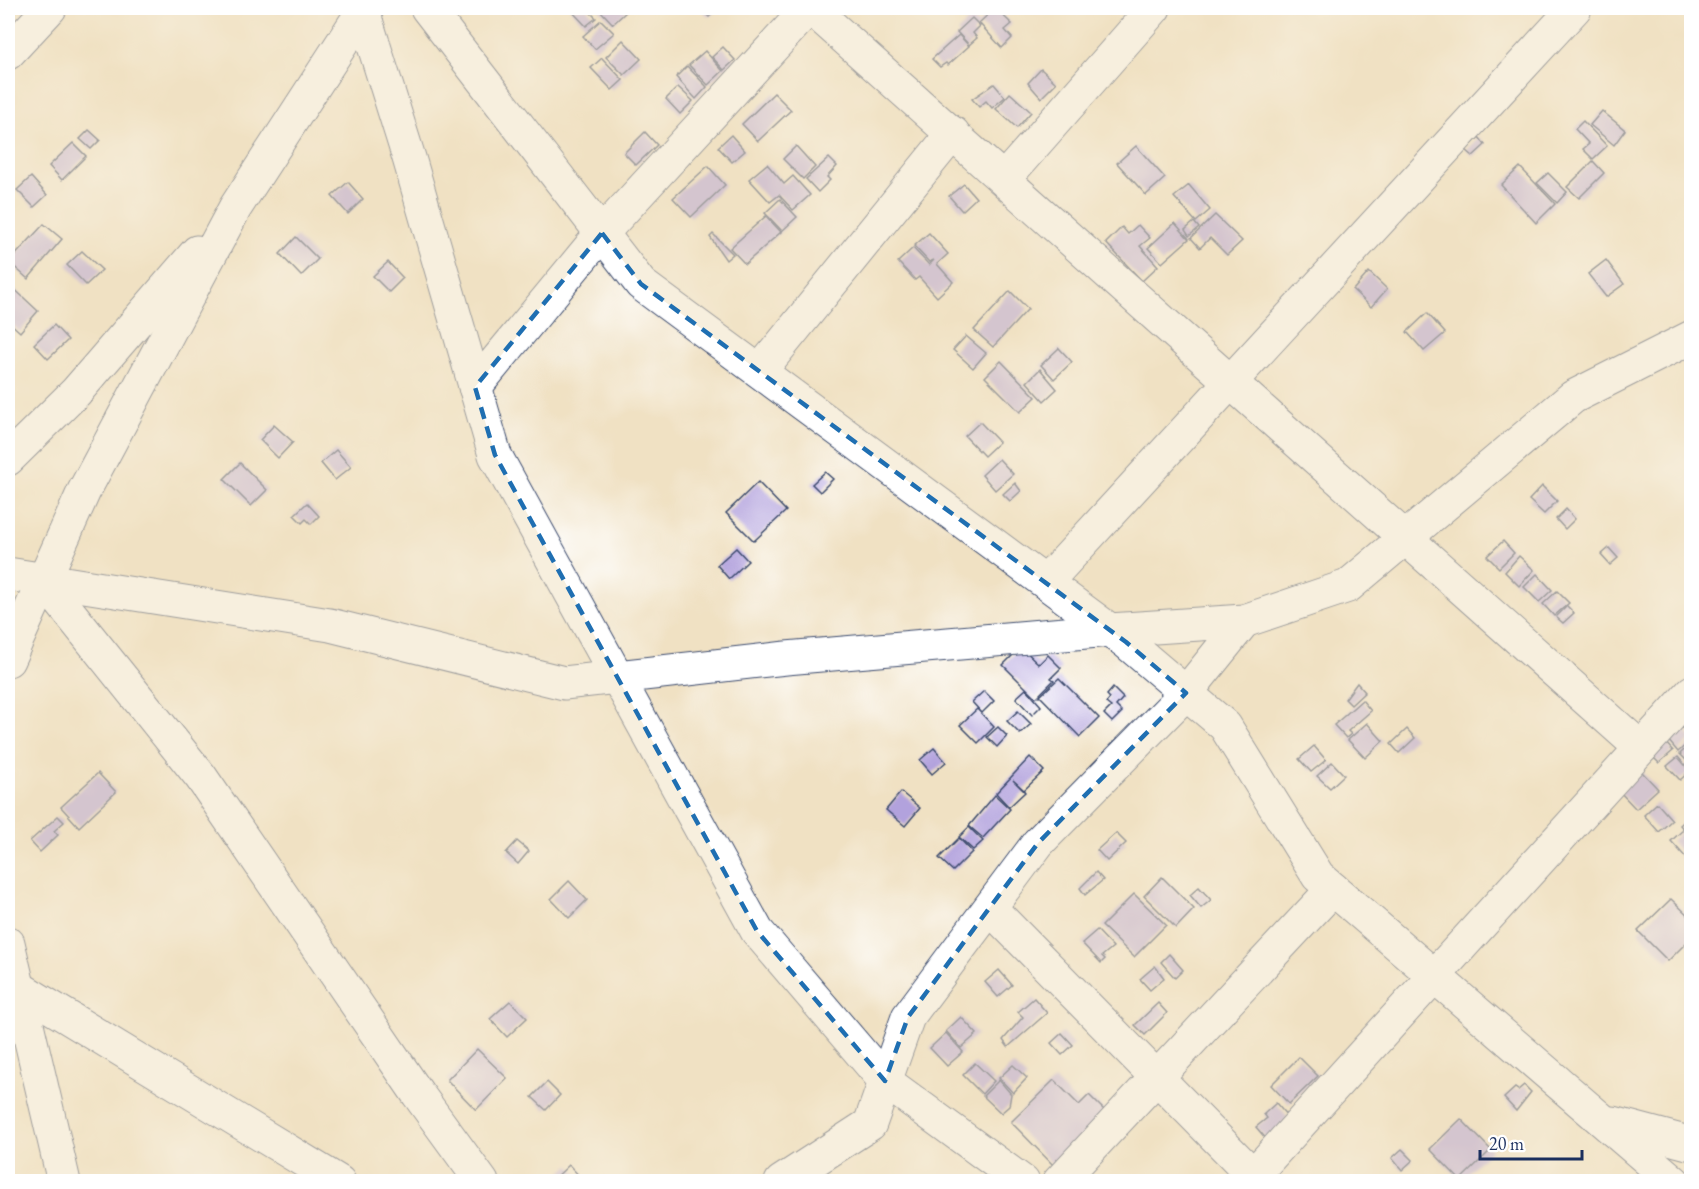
<svg xmlns="http://www.w3.org/2000/svg" width="1699" height="1189" font-family="'EB Garamond',serif">
  <style>
    .building { fill: #b2a2dd }
    .lines { fill: none; stroke-linecap: round; stroke-linejoin: round }
    .street-casing { stroke: #3b4a6d; stroke-width: 35 }
    .street { stroke: #fff; stroke-width: 33 }
    .marked { fill: none; stroke: #1f6fb2; stroke-width: 4.5; stroke-dasharray: 12 8; stroke-linejoin: round }
  </style>
  <rect width="100%" height="100%" fill="#fff"/>
  <filter id="ink" filterUnits="userSpaceOnUse"><feTurbulence type="fractalNoise" baseFrequency=".0167" numOctaves="2"/><feDisplacementMap in="SourceGraphic" scale="12" xChannelSelector="R" yChannelSelector="G"/><feConvolveMatrix kernelMatrix="1 2 1 2 8 2 1 2 1" color-interpolation-filters="sRGB"/></filter>
  <filter id="wash" filterUnits="userSpaceOnUse"><feTurbulence type="fractalNoise" baseFrequency=".008" numOctaves="4" result="noise"/><feDisplacementMap in="SourceGraphic" scale="24" xChannelSelector="R" yChannelSelector="G"/><feGaussianBlur stdDeviation="1.35" result="paint"/><feColorMatrix in="noise" values="0 0 0 0 0 0 0 0 0 0 0 0 0 0 0 0 0 1.4 0 .05"/><feComposite in="paint" operator="in"/></filter>
  <g filter="url(#wash)">
    <rect width="100%" height="100%" fill="#f0e1c3"/>
    <g id="blocks">
      <g class="building">
        <path d="M569 8H586L596 18 586 26Z"/>
        <path d="M600 8H624L627 11 613 24 599 9Z"/>
        <path d="M700 8H719L709 17Z"/>
        <path d="M995 8 1012 24 1005 30 1012 38 1002 48 979 23Z"/>
        <path d="M972 18 980 26 973 33 977 38 969 45 957 32Z"/>
        <path d="M601 20 614 33 595 49 583 36Z"/>
        <path d="M959 35 969 46 948 65 946 63 940 67 932 59Z"/>
        <path d="M623 40 641 59 624 75 606 57Z"/>
        <path d="M723 47 735 60 724 70 712 57Z"/>
        <path d="M705 51 723 71 708 85 689 65Z"/>
        <path d="M602 58 623 80 612 90 591 68Z"/>
        <path d="M687 66 707 87 696 99 676 77Z"/>
        <path d="M1041 69 1056 83 1041 98 1028 83Z"/>
        <path d="M994 84 1005 97 992 108 986 101 979 107 972 99Z"/>
        <path d="M678 87 693 101 680 114 666 99Z"/>
        <path d="M774 93 791 110 758 141 742 124Z"/>
        <path d="M1010 93 1031 112 1017 128 996 109Z"/>
        <path d="M1602 111 1625 130 1614 145 1590 125Z"/>
        <path d="M1583 121 1607 146 1593 159 1583 149 1589 144 1575 129Z"/>
        <path d="M89 130 100 140 91 149 80 139Z"/>
        <path d="M645 132 657 145 636 165 624 153Z"/>
        <path d="M731 135 745 151 732 162 718 147Z"/>
        <path d="M1479 137 1485 145 1473 156 1466 150Z"/>
        <path d="M73 143 86 156 62 180 49 166Z"/>
        <path d="M796 146 815 167 803 179 783 159Z"/>
        <path d="M1136 146 1165 178 1146 195 1117 163Z"/>
        <path d="M829 158 837 166 827 177 830 180 818 192 806 179Z"/>
        <path d="M1593 161 1604 173 1579 198 1567 187Z"/>
        <path d="M767 164 784 184 793 176 810 195 793 210 779 195 770 202 749 179Z"/>
        <path d="M708 166 725 185 691 217 673 198Z"/>
        <path d="M1520 167 1555 204 1536 223 1501 185Z"/>
        <path d="M1548 173 1567 192 1557 203 1537 183Z"/>
        <path d="M31 177 47 195 34 207 17 190Z"/>
        <path d="M348 182 363 199 348 214 332 196Z"/>
        <path d="M964 184 976 198 962 211 949 196Z"/>
        <path d="M1189 185 1210 210 1196 222 1174 197Z"/>
        <path d="M780 199 797 217 782 231 765 213Z"/>
        <path d="M1215 215 1242 241 1227 255 1210 238 1200 248 1191 238Z"/>
        <path d="M766 216 781 232 745 264 730 248Z"/>
        <path d="M1194 222 1199 228 1189 236 1185 230Z"/>
        <path d="M1175 223 1189 239 1162 263 1148 248Z"/>
        <path d="M44 224 62 239 28 279 9 262Z"/>
        <path d="M1138 225 1150 238 1140 246 1158 266 1142 281 1106 243 1122 227 1128 234Z"/>
        <path d="M929 233 948 254 937 264 953 282 937 297 919 277 915 280 898 262 913 248 929 265 934 260 929 262 914 246Z"/>
        <path d="M713 234 733 254 726 260 710 237Z"/>
        <path d="M296 237 318 259 301 276 280 254Z"/>
        <path d="M82 251 102 270 86 285 67 265Z"/>
        <path d="M1606 260 1624 284 1606 297 1588 274Z"/>
        <path d="M388 262 403 278 389 292 373 276Z"/>
        <path d="M1369 272 1387 289 1371 307 1353 290Z"/>
        <path d="M8 283 38 311 20 332 8 321Z"/>
        <path d="M1010 291 1028 309 993 347 974 330Z"/>
        <path d="M1427 313 1445 333 1424 351 1407 332Z"/>
        <path d="M54 325 68 340 48 359 34 344Z"/>
        <path d="M966 336 986 353 973 368 953 350Z"/>
        <path d="M1059 348 1072 362 1054 379 1041 365Z"/>
        <path d="M1001 361 1036 397 1020 412 985 377Z"/>
        <path d="M1040 369 1057 389 1044 401 1027 382Z"/>
        <path d="M980 422 999 442 984 456 965 436Z"/>
        <path d="M274 425 293 442 278 458 260 440Z"/>
        <path d="M336 450 351 467 335 480 321 463Z"/>
        <path d="M999 459 1013 474 995 490 982 475Z"/>
        <path d="M240 463 267 490 251 506 224 479Z"/>
        <path d="M825 472 833 479 820 492 812 484Z"/>
        <path d="M758 482 786 511 754 541 726 513Z"/>
        <path d="M1015 483 1021 491 1010 501 1003 494Z"/>
        <path d="M1542 486 1557 501 1544 514 1529 500Z"/>
        <path d="M307 503 319 516 311 524 306 519 302 523 294 515Z"/>
        <path d="M1566 509 1575 519 1565 529 1556 519Z"/>
        <path d="M1503 541 1514 553 1499 568 1487 556Z"/>
        <path d="M736 548 748 561 729 579 717 565Z"/>
        <path d="M1609 548 1618 558 1610 565 1601 555Z"/>
        <path d="M1519 556 1534 570 1519 586 1505 572Z"/>
        <path d="M1537 574 1552 590 1539 602 1524 587Z"/>
        <path d="M1557 591 1569 603 1554 616 1543 604Z"/>
        <path d="M1567 606 1574 613 1563 623 1556 617Z"/>
        <path d="M1021 647 1039 664 1048 655 1061 668 1051 678 1054 680 1036 698 1003 665Z"/>
        <path d="M1059 678 1099 718 1080 737 1040 696Z"/>
        <path d="M1357 683 1365 692 1351 705 1345 699Z"/>
        <path d="M1113 688 1123 698 1116 706 1122 712 1112 722 1104 714 1111 707 1106 703 1110 698 1107 695Z"/>
        <path d="M1026 689 1041 706 1032 715 1016 698Z"/>
        <path d="M984 691 994 701 982 713 972 702Z"/>
        <path d="M1362 700 1371 711 1348 731 1351 734 1346 738 1334 725Z"/>
        <path d="M977 709 994 727 978 743 960 725Z"/>
        <path d="M1018 711 1031 724 1020 734 1007 721Z"/>
        <path d="M1367 723 1383 741 1365 758 1348 740Z"/>
        <path d="M998 727 1007 736 997 747 987 737Z"/>
        <path d="M1682 727 1692 739 1678 752 1668 740Z"/>
        <path d="M1407 729 1415 738 1399 753 1391 744Z"/>
        <path d="M1665 742 1673 751 1659 763 1651 755Z"/>
        <path d="M1692 742V766L1680 754Z"/>
        <path d="M1314 746 1326 760 1311 772 1299 759Z"/>
        <path d="M934 748 946 762 932 774 920 760Z"/>
        <path d="M1030 757 1044 771 1024 790 1013 780 1025 792 1009 807 996 793Z"/>
        <path d="M1678 757 1690 771 1680 780 1667 766Z"/>
        <path d="M1332 762 1344 775 1330 788 1317 776Z"/>
        <path d="M1642 772 1658 789 1636 809 1620 792Z"/>
        <path d="M98 773 116 792 79 827 61 807Z"/>
        <path d="M901 792 920 808 905 826 886 810Z"/>
        <path d="M995 795 1010 809 983 838 969 826Z"/>
        <path d="M1657 803 1672 820 1659 832 1644 815Z"/>
        <path d="M1692 814V838L1680 825Z"/>
        <path d="M58 816 64 822 54 831 58 835 40 852 30 841Z"/>
        <path d="M969 827 983 841 973 850 959 837Z"/>
        <path d="M1683 830 1692 840V856L1688 860 1671 841Z"/>
        <path d="M1116 833 1126 843 1107 861 1097 850Z"/>
        <path d="M959 838 972 852 953 871 939 858Z"/>
        <path d="M517 841 529 851 518 864 506 853Z"/>
        <path d="M1096 872 1103 880 1085 895 1080 888Z"/>
        <path d="M1162 877 1194 909 1176 928 1144 896Z"/>
        <path d="M569 881 587 900 569 918 551 899Z"/>
        <path d="M1199 887 1211 900 1201 908 1190 895Z"/>
        <path d="M1134 894 1166 925 1134 957 1102 926Z"/>
        <path d="M1671 899 1692 919V937L1668 961 1638 931Z"/>
        <path d="M1097 930 1113 947 1102 956 1105 959 1101 963 1082 943Z"/>
        <path d="M1169 954 1183 970 1175 978 1161 962Z"/>
        <path d="M1155 966 1164 978 1150 990 1140 979Z"/>
        <path d="M999 970 1012 985 998 997 985 982Z"/>
        <path d="M1034 998 1047 1013 1008 1047 1003 1040 1023 1017 1018 1012Z"/>
        <path d="M510 1001 527 1018 507 1037 490 1019Z"/>
        <path d="M1158 1003 1167 1013 1145 1035 1135 1025Z"/>
        <path d="M961 1017 977 1034 961 1048 946 1031Z"/>
        <path d="M946 1033 963 1052 947 1066 930 1048Z"/>
        <path d="M1062 1033 1073 1045 1062 1055 1051 1043Z"/>
        <path d="M477 1049 507 1078 476 1110 447 1080Z"/>
        <path d="M1299 1057 1318 1076 1289 1104 1271 1085Z"/>
        <path d="M975 1063 994 1081 982 1094 963 1075Z"/>
        <path d="M1013 1065 1027 1078 1013 1093 999 1078Z"/>
        <path d="M999 1080 1011 1094 1009 1106 1001 1113 983 1096Z"/>
        <path d="M1054 1080 1079 1105 1089 1095 1106 1112 1056 1168 1011 1122Z"/>
        <path d="M547 1082 560 1095 546 1110 532 1097Z"/>
        <path d="M1524 1085 1531 1092 1516 1111 1504 1098 1515 1088 1518 1090Z"/>
        <path d="M1276 1103 1288 1117 1268 1141 1256 1127 1267 1118 1264 1114Z"/>
        <path d="M1461 1119 1491 1150 1460 1180 1430 1149Z"/>
        <path d="M1402 1149 1413 1160 1402 1170 1392 1158Z"/>
        <path d="M569 1165 585 1182H551Z"/>
      </g>
    </g>
  </g>
  <g filter="url(#ink)">
    <use href="#blocks" fill-opacity="0" stroke="#3b4a6d" stroke-width="1.5"/>
    <g class="lines">
      <defs>
        <g id="street">
          <path d="M427 8 641 284 1126 642 1225 726 1318 876 1674 1182"/>
          <path d="M811 8 1641 748"/>
          <path d="M363 11 409 158 495 455 757 931 885 1081 1023 1182"/>
          <path d="M8 53 50 8"/>
          <path d="M1004 179 1154 8"/>
          <path d="M760 371 953 133"/>
          <path d="M475 387 602 233 809 8"/>
          <path d="M8 459 76 392 197 252"/>
          <path d="M8 574 330 625 564 683 786 658 1110 630 1244 621 1348 586 1573 397 1692 337"/>
          <path d="M44 581 201 777 418 1094 482 1182"/>
          <path d="M1046 582 1575 8"/>
          <path d="M8 660 84 491 235 208 363 11 362 8"/>
          <path d="M990 908 1253 1175"/>
          <path d="M8 943 64 1182"/>
          <path d="M8 981 339 1182"/>
          <path d="M1613 1123 1692 1144"/>
          <path d="M781 1182 870 1124 908 1017 1038 843 1186 693 1244 621"/>
          <path d="M1059 1182 1333 889"/>
          <path d="M1247 1182 1692 692"/>
        </g>
      </defs>
      <use href="#street" class="street-casing"/>
      <use href="#street" class="street"/>
    </g>
  </g>
  <path d="M0 0H1699V1189H0ZM602 233 641 284 1126 642 1186 693 1038 843 908 1017 885 1081 757 931 495 455 475 387Z" fill="#f0e1c3" fill-opacity=".55" fill-rule="evenodd"/>
  <path class="marked" d="M602 233 641 284 1126 642 1186 693 1038 843 908 1017 885 1081 757 931 495 455 475 387Z"/>
  <rect width="1699" height="1189" fill="none" stroke="#fff" stroke-width="30"/>
  <path d="M1480 1150v9h102v-9" fill="none" stroke="#1b2f5e" stroke-width="3"/>
  <text x="1489" y="1150" font-size="18" fill="#1b2f5e" stroke="#ffffff" stroke-width="4.5" paint-order="stroke">20 m</text>
</svg>
